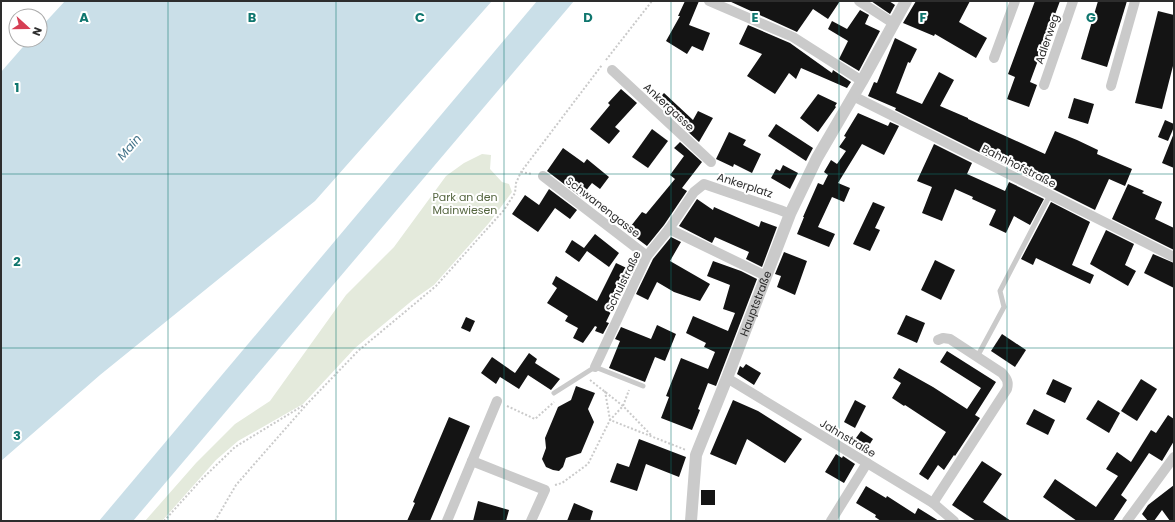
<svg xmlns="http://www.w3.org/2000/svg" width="1175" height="522" font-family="Poppins,sans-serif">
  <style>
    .green { fill: #e4eadc }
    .water { fill: #cadfe8 }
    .building { fill: #141414 }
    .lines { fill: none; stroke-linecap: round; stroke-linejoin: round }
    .path { stroke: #cacaca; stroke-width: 2; stroke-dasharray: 2 2; stroke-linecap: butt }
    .service { stroke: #cacaca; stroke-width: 5 }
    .minor { stroke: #cacaca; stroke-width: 10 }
    .tertiary { stroke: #cacaca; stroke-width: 12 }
    .grid { fill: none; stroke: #0f766e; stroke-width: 1; stroke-opacity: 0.55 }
    .labels { text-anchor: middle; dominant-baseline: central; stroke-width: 4; stroke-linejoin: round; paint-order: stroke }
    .street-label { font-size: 11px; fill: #2d2d2d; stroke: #fff }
    .park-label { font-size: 11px; fill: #54653f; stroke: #fff }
    .water-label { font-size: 12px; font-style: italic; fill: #427288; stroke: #fff }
    .grid-label { font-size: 13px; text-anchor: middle; font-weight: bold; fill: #0f766e; stroke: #fff; stroke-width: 4; stroke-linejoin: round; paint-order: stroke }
  </style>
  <rect width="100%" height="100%" fill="#fff"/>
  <path class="green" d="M482 154 491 155 490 169 502 182 509 184 512 192 489 223 434 285 414 299 355 348 303 404 238 441 216 460 162 521H145L196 463 235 424 270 401 346 295 394 247 446 176 464 163Z"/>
  <g class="water">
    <path d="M65 1H492L315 201 100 375 1 461V72L29 40H40V28Z"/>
    <path d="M537 1H574L133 521H99Z"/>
  </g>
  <g class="building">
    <path d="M685 1H699L689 25 710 33 703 51 692 46 687 54 666 41 680 16H678Z"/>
    <path d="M729 1H840L828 19 813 9 797 32Z"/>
    <path d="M871 1H889L895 5 890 14Z"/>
    <path d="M916 1H970L959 22 987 38 976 58 935 34 934 36 903 23Z"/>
    <path d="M1035 1H1060L1030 82 1037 85 1029 107 1007 99 1015 77 1008 74Z"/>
    <path d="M1098 1H1127L1107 67 1081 59Z"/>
    <path d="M860 10 869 15 865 24 880 31 859 71 839 59 848 41 828 29 832 21 847 29Z"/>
    <path d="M1158 11 1174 15V62L1162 109 1135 103Z"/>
    <path d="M748 25 790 43 832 73 833 70 851 82 847 88 801 68 796 79 789 73 775 94 747 76 762 54 739 44Z"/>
    <path d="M895 38 917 49 910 63 908 62 896 93 922 104 939 72 954 80 940 106 968 118V119L1045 154 1055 131 1077 140 1098 150 1097 154 1132 169 1125 186 1109 179 1095 210 895 110 896 108 868 96 874 82 877 83Z"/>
    <path d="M621 89 637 103 615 127 620 131 609 144 590 129 610 105 608 103Z"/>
    <path d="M664 93 693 120 698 111 713 118 699 142 656 102Z"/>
    <path d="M818 94 837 103 835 106 836 107 818 132 800 118Z"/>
    <path d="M1074 98 1094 104 1088 124 1068 118Z"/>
    <path d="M858 113 888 126 890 122 899 126 884 155 862 144 838 183 850 188 844 202 832 197 818 227 835 234 829 247 797 234 804 217H803L818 183 823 185 828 175 824 172 831 160 837 164 846 151 839 147 846 137 844 136Z"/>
    <path d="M1165 120 1174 124V127L1168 141 1158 137Z"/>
    <path d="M776 124 813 148 806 161 768 136Z"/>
    <path d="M652 129 668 141 648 168 632 157Z"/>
    <path d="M729 132 746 140 743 145 761 154 752 173 734 164 733 167 716 159Z"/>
    <path d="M1174 133V168L1162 163Z"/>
    <path d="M680 142 702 162 682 188 687 191 664 225 647 246 627 231 642 212 646 214 675 179 670 175 684 156 674 148Z"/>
    <path d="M934 144 972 163 967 174 1005 191 1009 182 1044 199 1030 225 1014 216 1006 233 989 225 996 210 972 199 973 197 955 189 942 221 922 213 932 187 917 181Z"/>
    <path d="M563 148 584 163 587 159 609 177 600 189 592 183 581 197 547 171Z"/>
    <path d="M783 165 798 173 790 189 771 178 776 169 780 171Z"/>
    <path d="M1128 184 1144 191 1142 193 1162 202 1155 219 1174 228V250L1112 219Z"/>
    <path d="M549 189 577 210 570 219 555 208 538 232 512 214 525 195 539 205Z"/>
    <path d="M697 199 713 210 714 207 759 227 761 221 777 227 762 267 746 259 749 252 715 237 712 243 679 226Z"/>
    <path d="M873 202 885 207 875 228 880 230 870 251 853 244Z"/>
    <path d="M1051 202 1090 222 1072 265 1094 275 1090 284 1036 258 1033 265 1021 259Z"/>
    <path d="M1106 230 1134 244 1125 265 1136 271 1128 286 1090 264Z"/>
    <path d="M595 234 619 253 609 267 587 251 579 262 565 252 572 240 584 248Z"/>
    <path d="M671 237 681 242 670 261 710 284 700 301 674 292 657 282 648 300 636 294 653 259Z"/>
    <path d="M784 252 807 261 795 295 777 287 781 276 775 274Z"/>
    <path d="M1153 254 1174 263V288L1144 273Z"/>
    <path d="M935 260 955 270 941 300 921 290Z"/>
    <path d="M713 261 741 271 757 279 716 386 708 383 698 409 700 410 692 430 661 418 669 397 666 396 681 358 708 369 715 352 704 347 706 343 686 333 693 316 728 331 735 313 723 309 730 285 707 276Z"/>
    <path d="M616 263 633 271 625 288 623 287 606 322 609 323 603 334 595 331 597 327 595 326 583 343 573 338 578 328 565 321 568 316 547 303 557 288 552 284 556 276 597 301Z"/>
    <path d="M906 315 925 323 917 343 897 334Z"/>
    <path d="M466 317 475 321 470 332 461 328Z"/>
    <path d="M657 325 676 334 665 361 655 357 645 382 609 368 620 341 615 339 621 327 651 339Z"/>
    <path d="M1002 334 1026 350 1015 367 991 351Z"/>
    <path d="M947 351 996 382 975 415 980 418 955 456 954 455 944 470 938 465 928 480 919 474 946 432 905 405 904 406 892 398 901 383 893 378 899 368 933 387 967 409 981 388 940 362Z"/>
    <path d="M529 353 537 359 535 363 560 379 551 390 528 375 519 389 500 377 496 384 481 373 492 357 515 373Z"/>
    <path d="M746 364 761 373 754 385 737 374 740 366 743 368Z"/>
    <path d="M1053 379 1072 388 1065 403 1046 394Z"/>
    <path d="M1141 379 1157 389 1137 421 1121 411Z"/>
    <path d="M576 386 595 393 588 409 594 422 581 453 566 458 563 467 559 471 553 470 546 467 542 459 546 448 545 438 558 407 571 400Z"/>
    <path d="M733 400 758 411 802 439 785 463 747 439 736 465 710 454Z"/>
    <path d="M855 400 866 406 855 428 844 422Z"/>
    <path d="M1098 400 1120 413 1109 433 1086 419Z"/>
    <path d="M1034 409 1055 420 1048 435 1026 424Z"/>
    <path d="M1168 415 1174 419V441L1162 461 1149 453 1121 495 1127 500 1113 521H1077L1043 497 1055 479 1096 507 1118 476 1106 469 1117 452 1131 462 1151 430 1156 433Z"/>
    <path d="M449 417 470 426 430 521H407L415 503 413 502Z"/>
    <path d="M861 431 873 439 864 453 851 445Z"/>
    <path d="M639 439 686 457 679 477 646 464 637 491 610 482 617 463 629 467Z"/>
    <path d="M836 454 842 458 843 456 855 464 844 483 825 472Z"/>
    <path d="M982 461 1002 474 983 502 1011 521H976L952 505Z"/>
    <path d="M1174 485V521H1170L1162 510 1154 521H1148L1142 514 1148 505Z"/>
    <path d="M866 486 886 498 887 496 915 514 918 508 939 521H881L875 517 876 515 856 503Z"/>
    <rect x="701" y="490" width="14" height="15"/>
    <path d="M478 501 509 510 506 521H473Z"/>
    <path d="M574 503 593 511 590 521H567Z"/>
  </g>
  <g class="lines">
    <g class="path">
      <path d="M606 60 652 1"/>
      <path d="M521 172 532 174"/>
      <path d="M590 380 623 406 651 435"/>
      <path d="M605 391 610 420 686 450"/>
      <path d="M507 406 535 419 554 402"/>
      <path d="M555 485 562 483 588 464 610 420 623 406 629 390"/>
      <path d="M164 521 201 480 235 447 304 405"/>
      <path d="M215 521 236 485 307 404 358 351 436 286 504 210 515 193 516 183 521 172 602 65"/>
    </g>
    <g class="service">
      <path d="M977 357 1004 307 1000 291 1050 195"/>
      <path d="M554 393 595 367 643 386"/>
    </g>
    <g class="minor">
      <path d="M709 1 793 37 862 81"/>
      <path d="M859 1 893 23"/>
      <path d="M994 58 1015 1"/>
      <path d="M612 70 711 162"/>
      <path d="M1044 85 1073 1"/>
      <path d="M1111 86 1135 1"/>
      <path d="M853 96 1174 257"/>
      <path d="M543 176 647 256"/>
      <path d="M669 229 766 276"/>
      <path d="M595 367 647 256 669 229 694 192 704 184 780 210 790 214"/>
      <path d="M727 378 933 503 954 521"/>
      <path d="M497 401 472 461 545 490 531 521"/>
      <path d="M933 503 1007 389C1009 382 1007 379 1002 373L950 339 943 338 938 340"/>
      <path d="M447 521 472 461"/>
      <path d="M831 521 867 463"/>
      <path d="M1127 521 1174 457"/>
    </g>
    <path class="tertiary" id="s1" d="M691 521 696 455 727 378 790 214 817 158 862 81 906 1"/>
  </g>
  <path class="grid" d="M168 1V521M336 1V521M504 1V521M671 1V521M839 1V521M1007 1V521M1 174H1174M1 348H1174"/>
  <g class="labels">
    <g class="street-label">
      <text transform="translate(1047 39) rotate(-71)">Adlerweg</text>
      <text transform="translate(669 107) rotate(43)">Ankergasse</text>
      <text transform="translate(1019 166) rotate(27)">Bahnhofstraße</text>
      <text transform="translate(745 185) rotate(18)">Ankerplatz</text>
      <text transform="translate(603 207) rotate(38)">Schwanengasse</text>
      <text transform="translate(623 281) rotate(-64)">Schulstraße</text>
      <text stroke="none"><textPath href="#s1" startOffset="229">Hauptstraße</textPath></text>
      <text transform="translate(848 438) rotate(31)">Jahnstraße</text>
    </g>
    <g class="park-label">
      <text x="465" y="197">Park an den<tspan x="465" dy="13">Mainwiesen</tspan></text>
    </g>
    <g class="water-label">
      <text transform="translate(129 147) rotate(-49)">Main</text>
    </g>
  </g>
  <g class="grid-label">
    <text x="84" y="22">A</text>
    <text x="252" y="22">B</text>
    <text x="420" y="22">C</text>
    <text x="588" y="22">D</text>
    <text x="755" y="22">E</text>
    <text x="923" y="22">F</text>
    <text x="1091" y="22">G</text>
    <text x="17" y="92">1</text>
    <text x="17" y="266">2</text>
    <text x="17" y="440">3</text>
  </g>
  <rect width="1175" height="522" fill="none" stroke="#2d2d2d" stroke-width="4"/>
  <g transform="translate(28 28) rotate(111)"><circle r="19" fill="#ffffff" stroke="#ababab"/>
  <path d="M0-3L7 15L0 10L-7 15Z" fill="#d63e54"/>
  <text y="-6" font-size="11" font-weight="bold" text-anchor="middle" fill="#2d2d2d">N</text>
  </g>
</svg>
